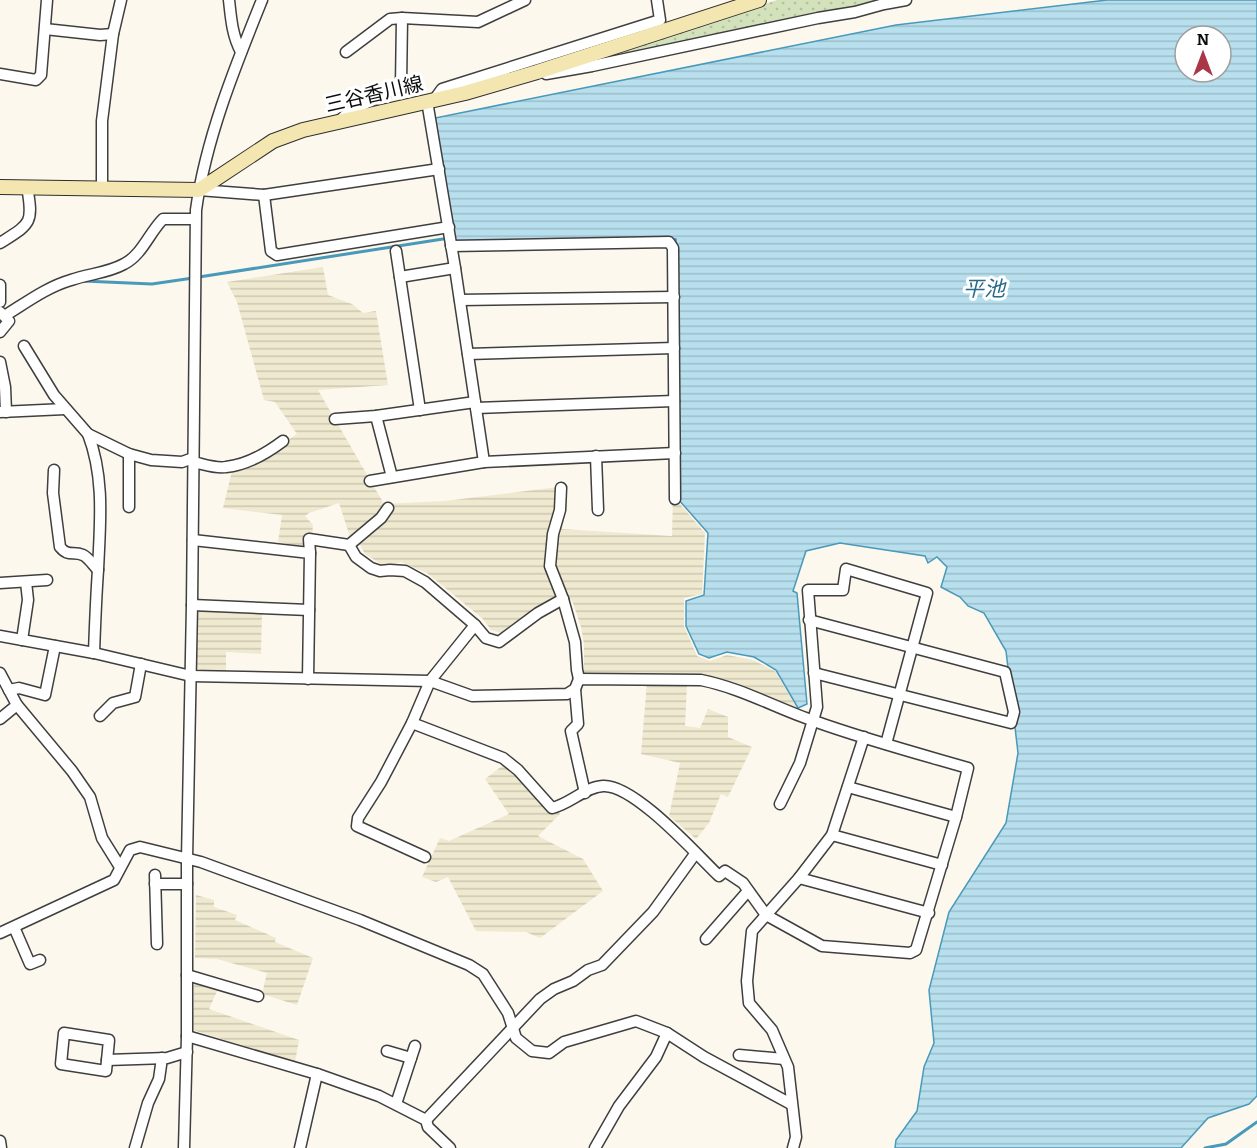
<svg xmlns="http://www.w3.org/2000/svg" width="1257" height="1148" font-family="Bitter,'Noto Sans JP',serif">
  <style>
    .farmland { fill: url(#farmland-rules) }
    .grass { fill: url(#grass-dots) }
    .water { fill: url(#water-rules); stroke: #4999ba; stroke-width: 1.5; fill-rule: evenodd }
    .lines { fill: none; stroke-linecap: round; stroke-linejoin: round }
    .stream { stroke: #4999ba; stroke-width: 3 }
    .street-casing { stroke: #3f3f3f; stroke-width: 13 }
    .secondary-casing { stroke: #2e2e2e; stroke-width: 16 }
    .street { stroke: #fff; stroke-width: 10 }
    .secondary { stroke: #f4e6b0; stroke-width: 14 }
    .labels { text-anchor: middle; dominant-baseline: central; stroke-width: 6; stroke-linejoin: round; paint-order: stroke }
    .street-label { font-size: 20px; fill: #0c0c0c; stroke: #fff }
    .water-label { font-size: 21px; font-style: italic; fill: #266a8c; stroke: #fff }
  </style>
  <defs>
    <pattern id="farmland-rules" width="6" height="5" patternUnits="userSpaceOnUse" patternTransform="scale(1.5)"><rect width="6" height="5" fill="#efe9d0"/><path d="M0 2.5h6" fill="none" stroke="#ccc7b1"/></pattern>
    <pattern id="grass-dots" width="8" height="8" patternUnits="userSpaceOnUse" patternTransform="scale(1.5)"><rect width="8" height="8" fill="#d3e2bb"/><path d="M2 2h.1M6 6h.1" fill="none" stroke="#b4c1a0" stroke-width="1.8" stroke-linecap="round"/></pattern>
    <pattern id="water-rules" width="6" height="5" patternUnits="userSpaceOnUse" patternTransform="scale(1.5)"><rect width="6" height="5" fill="#b8dfed"/><path d="M0 2.5h6" fill="none" stroke="#9dbeca"/></pattern>
  </defs>
  <rect width="100%" height="100%" fill="#fcf8ed"/>
  <g class="farmland">
    <path d="M323 267 328 295 352 304 363 313 376 311 388 385 318 390 384 504 445 501 567 486V505L562 529 672 536 673 496 705 533 702 594 684 598V626L697 656 710 661 727 655 753 660 775 671 797 708 708 676 584 674V644L581 627 572 600 530 623 513 636 491 630 483 619 427 573 401 562 389 566 381 564 365 554 359 543 353 546 339 503 309 513 305 516 313 525 311 548 278 542 282 515 223 508 233 467 262 457 297 434 275 402 264 400 237 302 227 282Z"/>
    <path d="M200 610 262 612 261 654 226 652V676L196 669 198 613Z"/>
    <path d="M647 682 687 684 685 726 700 728 708 709 728 717V737L752 747 728 797 721 794 709 823 696 839 669 816 680 763 641 754Z"/>
    <path d="M510 760 560 814 538 836 583 859 603 891 540 938 526 932 476 931 448 877 436 882 422 877 440 838 449 841 509 814 485 779Z"/>
    <path d="M196 895 214 900V907L237 915 235 920 276 938 275 942 313 958 297 1005 262 994 267 973 217 959 195 958Z"/>
    <path d="M194 983 218 989 209 1009 299 1040 295 1062 193 1030Z"/>
  </g>
  <path class="grass" d="M777 0H896L854 10 596 60Z"/>
  <path class="water" d="M1107 0H1257V1096L1249 1104 1208 1118 1181 1148H895L896 1140 917 1111 924 1067 934 1043 929 990 949 912 1006 823 1018 753 1006 651 984 613 968 606 960 597 941 587 947 567 937 557 928 563 925 556 840 543 806 551 793 591 797 593 807 704 798 708 776 670 754 657 727 652 709 658 699 654 686 626V601L704 595 708 533 678 499 676 239 454 241 435 118 896 25ZM1185 36H1221V72H1185Z"/>
  <g class="lines">
    <g class="stream">
      <path d="M199 277 443 239"/>
      <path d="M83 281 152 284 193 278"/>
      <path d="M1205 1148 1226 1144 1257 1122"/>
    </g>
    <defs>
      <g id="street">
        <path d="M229 0C231 18 232 35 241 52"/>
        <path d="M45 29 100 35 113 34"/>
        <path d="M346 52 390 19 402 18 478 22 525 0"/>
        <path d="M0 74 36 80 41 75 47 0"/>
        <path d="M546 74 592 66 818 18 855 12 884 4 906 0"/>
        <path d="M434 100 442 89 660 20 657 0"/>
        <path d="M427 101 455 268 484 462"/>
        <path d="M338 122 349 112 401 85 402 18"/>
        <path d="M102 188V121L113 34 121 0"/>
        <path d="M199 190 264 195 439 169"/>
        <path d="M264 195 271 251 277 255 449 227"/>
        <path d="M0 243C30 224 34 224 27 187"/>
        <path d="M451 246 669 242 673 248 675 499"/>
        <path d="M396 251 420 410"/>
        <path d="M400 277 455 268"/>
        <path d="M0 285V302"/>
        <path d="M460 300 674 297"/>
        <path d="M6 315C27 302 47 287 71 280 88 274 108 273 124 264 142 255 149 233 163 219H195"/>
        <path d="M0 332 9 321 0 312"/>
        <path d="M24 346 54 395 88 434 129 454 151 460 182 462 193 458"/>
        <path d="M468 354 674 348"/>
        <path d="M0 362 5 387 6 412"/>
        <path d="M476 408 674 401"/>
        <path d="M0 412 65 409"/>
        <path d="M376 416 392 477"/>
        <path d="M335 419 376 416 475 402"/>
        <path d="M88 434C105 478 100 524 98 570 96 598 95 625 94 653"/>
        <path d="M129 454V507"/>
        <path d="M596 456 598 510"/>
        <path d="M193 462C203 464 216 469 226 467 247 465 267 453 283 441"/>
        <path d="M54 470 53 493 60 547C68 557 73 551 83 555 89 558 93 565 98 570"/>
        <path d="M370 481 484 462 675 453"/>
        <path d="M561 488 560 510 553 534 550 566 563 599 575 642 577 670 579 679"/>
        <path d="M193 540 310 553 308 679"/>
        <path d="M349 545 356 557 371 568 380 571 390 570 405 571 425 582 475 625 486 638 499 642 538 613 563 599"/>
        <path d="M310 553 309 539 349 545 381 518 388 508"/>
        <path d="M0 583 47 580"/>
        <path d="M192 605 309 610"/>
        <path d="M809 620 1005 672 1014 712 1011 723 814 673"/>
        <path d="M0 636 94 653 191 676 430 681 472 696 567 694 575 689 579 679 701 680C741 688 776 708 814 721 864 739 916 753 968 768L956 817 916 950 910 953 822 946 766 915 743 883 725 871 719 876C696 854 634 784 603 786 585 787 570 804 552 808L518 770 503 758 412 723"/>
        <path d="M22 640 28 600 26 582"/>
        <path d="M0 673 17 705 72 771 90 797 102 838 120 867"/>
        <path d="M575 689 578 724 571 731 585 793"/>
        <path d="M9 690 19 688 45 695 55 646"/>
        <path d="M100 716 113 703 135 697 141 664"/>
        <path d="M0 719 17 705"/>
        <path d="M848 787 956 817"/>
        <path d="M780 804 800 763 817 707 808 590H843L846 569 927 593 886 744"/>
        <path d="M832 835 942 865"/>
        <path d="M425 857 357 826 358 818 381 782 412 723 430 681 475 625"/>
        <path d="M155 875 157 944"/>
        <path d="M799 878 929 913"/>
        <path d="M155 884H187"/>
        <path d="M14 927 30 964 40 960"/>
        <path d="M0 933 114 880 130 850 140 847 201 862 360 920 469 965 483 974 508 1013 516 1038 532 1051 549 1053 564 1042 636 1021 667 1033 704 1057 791 1104"/>
        <path d="M706 939 748 891"/>
        <path d="M187 975 258 996"/>
        <path d="M64 1033 109 1040 106 1071 61 1064Z"/>
        <path d="M187 1036 317 1074 379 1096 426 1120 428 1127 450 1148"/>
        <path d="M387 1051 411 1058"/>
        <path d="M739 1055 784 1059"/>
        <path d="M107 1060 167 1058 187 1052"/>
        <path d="M396 1104 415 1046"/>
        <path d="M426 1120 540 999 554 989 573 981 588 970 602 965 653 912 695 854"/>
        <path d="M0 1141 1 1148"/>
        <path d="M135 1148 148 1103 159 1079 162 1058"/>
        <path d="M184 1148 187 1036V859L192 605 196 210C206 138 235 67 262 0"/>
        <path d="M300 1148 317 1074"/>
        <path d="M595 1148 619 1106 656 1057 667 1033"/>
        <path d="M793 1148 796 1137 788 1067 772 1030 749 1003 747 981 752 931 799 878 832 835 864 737"/>
      </g>
      <path id="secondary" d="M0 187 199 190 273 141 303 130 465 93 537 72 759 0"/>
    </defs>
    <use href="#street" class="street-casing"/>
    <use href="#secondary" class="secondary-casing"/>
    <use href="#street" class="street"/>
    <use href="#secondary" class="secondary"/>
  </g>
  <g class="labels">
    <g class="street-label">
      <text transform="translate(374 94) rotate(-13)">三谷香川線</text>
    </g>
    <g class="water-label">
      <text x="984" y="289">平池</text>
    </g>
  </g>
  <g transform="translate(1203 54)"><circle r="28" fill="#ffffff" stroke="#9e9e9e" stroke-width="1.5"/>
  <path d="M0-4.5L10 22L0 15L-10 22Z" fill="#a83748"/>
  <text y="-9" font-size="16" font-weight="bold" text-anchor="middle" fill="#0c0c0c">N</text>
  </g>
</svg>
